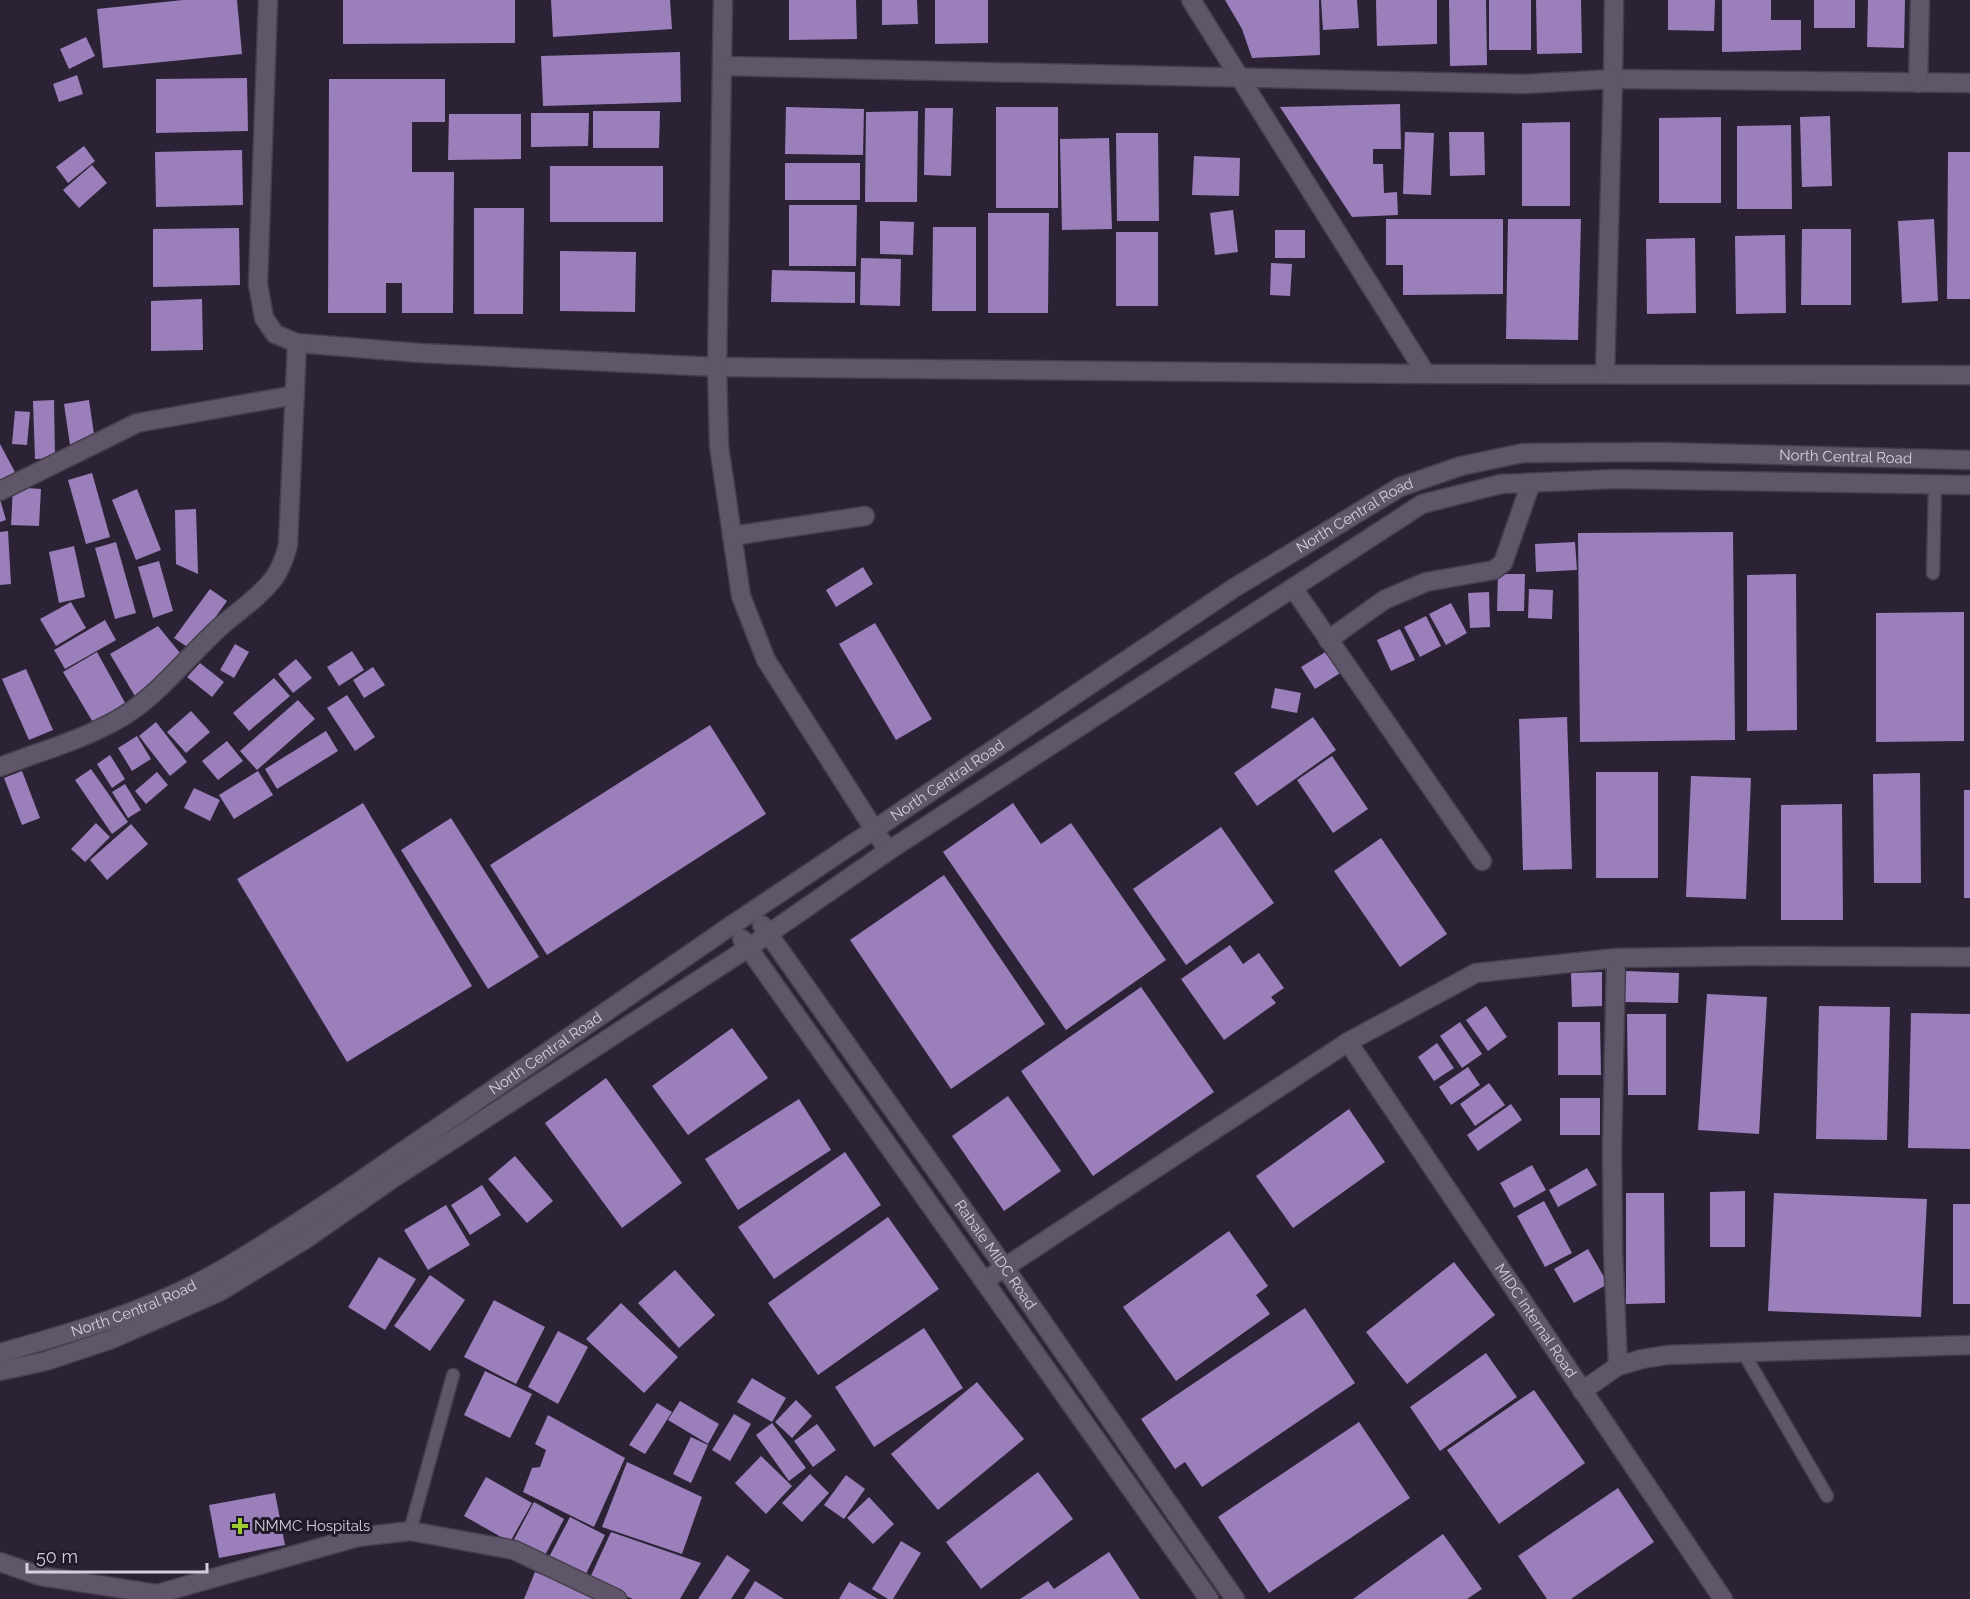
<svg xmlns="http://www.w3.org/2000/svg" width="1970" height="1599" font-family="Raleway,sans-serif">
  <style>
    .building { fill: #9a7fba }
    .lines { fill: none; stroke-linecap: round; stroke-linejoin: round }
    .lane-casing { stroke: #453f4d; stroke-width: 15 }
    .street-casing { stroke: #453f4d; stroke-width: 21 }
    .secondary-casing { stroke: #453f4d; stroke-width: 21 }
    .lane { stroke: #5f566a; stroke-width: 12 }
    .street { stroke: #5f566a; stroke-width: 18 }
    .secondary { stroke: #5f566a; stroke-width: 18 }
    .poi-dot { fill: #9dca2f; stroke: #21192a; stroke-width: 2 }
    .labels { text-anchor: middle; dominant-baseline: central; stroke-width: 6; stroke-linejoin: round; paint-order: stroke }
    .street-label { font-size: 15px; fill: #d4cfda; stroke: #21192a }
    .poi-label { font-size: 15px; fill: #d4cfda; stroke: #21192a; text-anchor: start }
  </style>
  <rect width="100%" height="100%" fill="#2b2335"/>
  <g class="building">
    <path d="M183 0H237L242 54 103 68 97 9Z"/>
    <path d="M343 0H515V43L343 44Z"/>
    <path d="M551 0H670L672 29 553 37Z"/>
    <path d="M789 0H856L857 39 789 40Z"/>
    <path d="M882 0H917L918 24 882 25Z"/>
    <path d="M935 0H988V43L935 44Z"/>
    <path d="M1225 0H1319L1320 55 1252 58 1242 29Z"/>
    <path d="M1321 0H1357L1359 28 1323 30Z"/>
    <path d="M1376 0H1437V44L1377 46Z"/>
    <path d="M1449 0H1486L1487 65 1450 66Z"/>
    <rect x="1489" y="0" width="42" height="50"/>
    <path d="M1536 0H1581L1582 53 1537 54Z"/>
    <path d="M1668 0H1715L1714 31 1668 30Z"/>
    <path d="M1722 0H1771V20H1801V50L1722 52Z"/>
    <rect x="1814" y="0" width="41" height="28"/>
    <path d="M1868 0H1905L1904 48 1867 47Z"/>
    <path d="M86 37 95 56 69 69 60 49Z"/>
    <path d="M680 52 681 102 543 106 541 56Z"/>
    <path d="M77 75 83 94 59 102 53 84Z"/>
    <path d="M247 78 248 131 156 133V79Z"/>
    <path d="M329 79H445V122H412V172H454L453 313H402V283H386V313H328Z"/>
    <path d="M1400 104 1401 149H1373V164H1383L1384 193 1397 192 1398 215 1352 217 1280 107Z"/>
    <path d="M786 107 864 109 863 155 785 154Z"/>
    <rect x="996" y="107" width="62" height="101"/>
    <path d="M925 108H953L951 176 924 175Z"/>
    <path d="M593 111H660L659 148H593Z"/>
    <path d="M918 111 917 202H865L866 112Z"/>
    <path d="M531 113H589L588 146 531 147Z"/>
    <path d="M449 114H521V159L448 160Z"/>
    <path d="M1830 116 1832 186 1802 187 1800 117Z"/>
    <path d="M1721 117V203H1659V118Z"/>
    <path d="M1570 122V206H1522V123Z"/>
    <path d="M1791 125 1792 209H1737V126Z"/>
    <path d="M1405 132 1434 133 1431 195 1403 194Z"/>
    <path d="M1449 132H1484L1485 175 1450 176Z"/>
    <path d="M1116 133H1158L1159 221H1117Z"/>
    <path d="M1109 138 1112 229 1062 230 1060 139Z"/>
    <path d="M84 146 95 161 68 183 56 167Z"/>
    <path d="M242 150 243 205 156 207 155 152Z"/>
    <path d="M1948 152H1970V299H1947Z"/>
    <path d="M1194 156 1240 158 1239 196 1192 195Z"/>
    <rect x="785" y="163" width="75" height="37"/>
    <path d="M92 165 107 183 79 208 63 190Z"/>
    <rect x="550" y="166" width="113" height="56"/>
    <path d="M789 205H857L856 266H789Z"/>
    <path d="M474 208H524L523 314H474Z"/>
    <path d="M1233 210 1238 252 1215 255 1210 213Z"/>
    <path d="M988 213H1049L1048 313H988Z"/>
    <path d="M1386 219H1503V294L1403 295V265H1386Z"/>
    <path d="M1508 219H1581L1578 340 1506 339Z"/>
    <path d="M1934 219 1938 301 1902 303 1898 221Z"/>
    <path d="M880 221 914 222 913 255 880 254Z"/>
    <path d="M933 227H976V311H932Z"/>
    <path d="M239 228 240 285 153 287V229Z"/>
    <path d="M1802 229H1851V305H1801Z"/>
    <rect x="1275" y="230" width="30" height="28"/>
    <rect x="1116" y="232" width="42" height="74"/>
    <path d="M1785 235 1786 313 1736 314 1735 236Z"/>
    <path d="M1695 238 1696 313 1647 314 1646 239Z"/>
    <path d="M560 251 636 252 635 312 560 311Z"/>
    <path d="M861 258 901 259 900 306 860 305Z"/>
    <path d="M1271 263 1292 264 1290 296 1270 295Z"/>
    <path d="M772 270 855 272V303L771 302Z"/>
    <path d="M202 299 203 350 151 351V301Z"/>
    <path d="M54 400 55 458 35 459 33 401Z"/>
    <path d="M89 400 95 441 70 445 64 404Z"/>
    <path d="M15 411 30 412 27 445 12 444Z"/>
    <path d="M0 444 16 474 0 482Z"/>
    <path d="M92 473 110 537 86 544 68 480Z"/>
    <path d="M13 487 41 489 39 526 11 525Z"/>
    <path d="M137 489 161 550 136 560 112 500Z"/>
    <path d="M0 499 6 520 0 522Z"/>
    <path d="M196 509 198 574 176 564 175 510Z"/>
    <path d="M8 531 11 584 0 585V532Z"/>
    <path d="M1733 532 1735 740 1580 742 1578 533Z"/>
    <path d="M116 542 136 613 115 619 95 548Z"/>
    <path d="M1575 542 1577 570 1536 572 1535 544Z"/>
    <path d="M74 546 85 597 59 603 49 552Z"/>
    <path d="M159 561 173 611 153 618 138 567Z"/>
    <path d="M863 567 873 584 836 607 826 590Z"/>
    <path d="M1498 574H1525L1524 611H1497Z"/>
    <path d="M1796 574 1797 730 1747 731V575Z"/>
    <path d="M210 589 227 601 192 650 174 638Z"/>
    <path d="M1529 589 1553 590 1552 619 1528 618Z"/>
    <path d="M1489 592 1490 627 1470 628 1468 593Z"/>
    <path d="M71 602 86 628 56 646 40 619Z"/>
    <path d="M1451 603 1467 633 1446 645 1429 614Z"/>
    <path d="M1964 612V741L1876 742V613Z"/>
    <path d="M1426 616 1441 646 1420 657 1404 627Z"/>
    <path d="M105 620 116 640 65 669 54 650Z"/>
    <path d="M875 623 932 719 896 740 839 644Z"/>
    <path d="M158 626 180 653 139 703 110 654Z"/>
    <path d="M1400 629 1415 660 1391 671 1377 640Z"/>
    <path d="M235 644 249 652 234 678 220 670Z"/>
    <path d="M1332 648 1345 670 1315 689 1301 667Z"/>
    <path d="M352 651 364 670 339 686 327 667Z"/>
    <path d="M97 652 129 710 97 729 63 672Z"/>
    <path d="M296 659 312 678 293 693 278 674Z"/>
    <path d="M200 663 224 682 212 697 187 677Z"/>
    <path d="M373 667 385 685 364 698 353 680Z"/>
    <path d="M26 669 53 730 29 740 2 679Z"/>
    <path d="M274 678 290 696 249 731 233 713Z"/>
    <path d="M1275 688 1301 693 1297 713 1271 708Z"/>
    <path d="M347 695 375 737 355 751 327 708Z"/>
    <path d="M298 700 315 719 257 770 240 751Z"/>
    <path d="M191 711 210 732 186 753 167 732Z"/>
    <path d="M1313 717 1336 750 1257 806 1234 773Z"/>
    <path d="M1567 717 1572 869 1523 870 1519 719Z"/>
    <path d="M156 722 187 762 170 776 139 736Z"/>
    <path d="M710 725 766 814 547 955 490 865Z"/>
    <path d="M326 731 338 751 277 789 265 769Z"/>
    <path d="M137 736 151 759 132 771 118 748Z"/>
    <path d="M227 741 243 761 218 780 202 761Z"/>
    <path d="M110 755 125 779 112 788 97 764Z"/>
    <path d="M1332 756 1368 809 1333 833 1297 780Z"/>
    <path d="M91 769 128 822 112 834 75 780Z"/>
    <path d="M22 771 40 818 22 825 4 778Z"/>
    <path d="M258 771 273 795 234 819 219 795Z"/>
    <path d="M157 772 168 785 146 804 135 791Z"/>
    <rect x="1596" y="772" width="62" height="106"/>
    <path d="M1920 773 1921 883H1874L1873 774Z"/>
    <path d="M1691 776 1751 778 1746 899 1686 897Z"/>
    <path d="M125 784 141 810 128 818 112 792Z"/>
    <path d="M194 788 220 800 210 821 184 808Z"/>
    <rect x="1964" y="790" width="6" height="108"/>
    <path d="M363 803 472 986 347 1062 237 879Z"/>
    <path d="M1013 803 1041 844 1071 823 1166 960 1066 1030 943 852Z"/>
    <path d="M1842 804 1843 920H1781V805Z"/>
    <path d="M451 818 539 957 488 989 401 850Z"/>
    <path d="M96 823 110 837 85 862 71 849Z"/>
    <path d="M131 824 148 844 107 880 90 860Z"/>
    <path d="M1221 827 1274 903 1186 965 1133 889Z"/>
    <path d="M1381 838 1447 934 1400 967 1334 871Z"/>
    <path d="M944 875 1045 1024 951 1089 850 940Z"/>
    <path d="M1230 945 1243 964 1259 953 1284 988 1271 997 1276 1003 1224 1040 1181 979Z"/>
    <path d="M1625 971 1679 973 1678 1003 1624 1002Z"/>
    <path d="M1602 972V1006L1572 1007 1571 973Z"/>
    <path d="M1141 987 1214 1092 1093 1176 1021 1071Z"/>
    <path d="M1707 994 1767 997 1759 1134 1698 1130Z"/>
    <path d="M1486 1006 1507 1037 1488 1051 1466 1020Z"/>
    <path d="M1819 1006 1890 1007 1887 1140 1816 1139Z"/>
    <path d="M1911 1013 1970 1014V1149L1908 1148Z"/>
    <path d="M1627 1014H1666V1095H1628Z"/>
    <path d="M1460 1022 1482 1054 1462 1068 1440 1036Z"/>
    <path d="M1558 1022H1600L1601 1075H1558Z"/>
    <path d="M732 1028 768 1078 688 1135 652 1086Z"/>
    <path d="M1437 1043 1454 1068 1434 1081 1418 1057Z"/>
    <path d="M1468 1067 1480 1085 1451 1105 1439 1087Z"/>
    <path d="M606 1078 682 1183 622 1228 545 1123Z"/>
    <path d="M1489 1083 1505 1105 1475 1126 1460 1104Z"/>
    <path d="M1008 1096 1061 1171 1004 1211 952 1136Z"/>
    <rect x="1560" y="1098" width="40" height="37"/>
    <path d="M799 1099 831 1150 738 1210 705 1159Z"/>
    <path d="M1511 1104 1522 1120 1478 1151 1467 1135Z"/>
    <path d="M1349 1109 1385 1162 1293 1228 1256 1176Z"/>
    <path d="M845 1152 881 1205 774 1279 738 1227Z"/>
    <path d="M515 1156 553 1201 527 1223 488 1179Z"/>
    <path d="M1532 1165 1546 1190 1514 1208 1500 1183Z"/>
    <path d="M1587 1168 1597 1185 1558 1207 1549 1190Z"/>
    <path d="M482 1185 501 1215 470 1235 451 1205Z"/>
    <path d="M1745 1191V1247H1710V1192Z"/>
    <path d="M1626 1193H1664L1665 1303 1626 1304Z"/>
    <path d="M1774 1193 1927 1199 1921 1317 1768 1311Z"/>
    <path d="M1544 1201 1572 1253 1545 1267 1517 1216Z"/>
    <rect x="1953" y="1204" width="17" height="100"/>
    <path d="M446 1205 470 1245 428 1270 404 1230Z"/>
    <path d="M888 1217 939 1289 818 1375 768 1303Z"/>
    <path d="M1229 1231 1268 1286 1256 1295 1270 1314 1176 1381 1123 1307Z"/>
    <path d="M1588 1249 1608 1284 1574 1303 1554 1269Z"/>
    <path d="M379 1257 416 1279 385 1330 348 1307Z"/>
    <path d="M1454 1262 1495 1315 1407 1384 1366 1332Z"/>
    <path d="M675 1270 715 1315 679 1348 638 1303Z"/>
    <path d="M430 1275 465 1300 430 1351 394 1326Z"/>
    <path d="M494 1300 545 1327 516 1384 464 1357Z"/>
    <path d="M621 1303 678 1357 644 1393 586 1339Z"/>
    <path d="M1305 1308 1355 1383 1202 1487 1185 1462 1175 1469 1141 1419Z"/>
    <path d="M924 1328 963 1388 874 1447 835 1387Z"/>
    <path d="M558 1331 588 1347 558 1404 528 1387Z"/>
    <path d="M1486 1353 1517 1397 1440 1451 1410 1407Z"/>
    <path d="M485 1371 532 1394 510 1438 464 1415Z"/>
    <path d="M752 1378 786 1398 772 1422 737 1402Z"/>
    <path d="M977 1382 1024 1439 938 1510 891 1454Z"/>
    <path d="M1534 1390 1585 1463 1499 1524 1447 1450Z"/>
    <path d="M796 1400 812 1416 792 1438 775 1422Z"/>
    <path d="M680 1401 719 1424 708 1444 668 1420Z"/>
    <path d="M657 1403 672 1412 645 1454 629 1445Z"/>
    <path d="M734 1414 751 1424 730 1461 712 1450Z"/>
    <path d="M548 1415 625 1458 594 1527 523 1492 532 1468 540 1467 546 1450 535 1444Z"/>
    <path d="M1359 1422 1410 1498 1269 1593 1218 1517Z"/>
    <path d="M772 1423 806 1468 789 1481 756 1435Z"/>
    <path d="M817 1424 836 1450 813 1467 794 1441Z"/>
    <path d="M691 1437 708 1445 691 1483 673 1474Z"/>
    <path d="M761 1456 792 1486 766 1514 735 1483Z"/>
    <path d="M627 1462 702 1497 682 1554 602 1527Z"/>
    <path d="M1038 1472 1073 1519 981 1589 946 1542Z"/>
    <path d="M810 1474 829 1493 802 1522 782 1503Z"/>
    <path d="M846 1475 865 1489 844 1519 824 1505Z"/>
    <path d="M486 1477 532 1503 510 1542 464 1516Z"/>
    <path d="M1618 1488 1654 1542 1571 1599H1547L1518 1556Z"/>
    <path d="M275 1493 285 1545 219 1558 209 1505Z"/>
    <path d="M869 1497 894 1524 873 1544 847 1518Z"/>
    <path d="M534 1502 564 1519 542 1561 511 1545Z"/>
    <path d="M570 1517 605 1535 584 1578 548 1559Z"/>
    <path d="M611 1532 701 1563 680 1599H633L589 1580Z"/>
    <path d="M1443 1534 1482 1589 1467 1599H1353Z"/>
    <path d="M901 1541 921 1553 893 1599H888L872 1589Z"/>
    <path d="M1109 1552 1140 1599H1020L1048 1581 1054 1589Z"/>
    <path d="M727 1555 750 1570 731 1599H698Z"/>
    <path d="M535 1572 605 1599H524Z"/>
    <path d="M755 1581 784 1599H744Z"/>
    <path d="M849 1582 878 1599H839Z"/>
  </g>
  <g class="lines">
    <defs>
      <g id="lane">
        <path d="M1933 573 1935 485"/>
        <path d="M1743 1352 1827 1496"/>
        <path d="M410 1531 453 1375"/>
      </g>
      <g id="street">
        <path d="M268 0 258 284 264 318 275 334 297 343 420 353 717 367 1426 374 1970 375"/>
        <path d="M723 0 717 367 719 446 741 596 766 660 888 851"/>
        <path d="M1191 0 1426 374"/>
        <path d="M1614 0 1613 79 1970 83"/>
        <path d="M723 66 1524 84 1613 79 1605 374"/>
        <path d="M1918 83 1920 0"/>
        <path d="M0 491 137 423 295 395"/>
        <path d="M732 536 865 516"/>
        <path d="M1293 588 1482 861"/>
        <path d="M1328 640 1384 600 1426 582 1494 570 1503 563 1531 483"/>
        <path d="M0 767C38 752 79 741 115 721 155 700 186 658 220 627 238 611 259 598 274 578 281 568 285 557 288 545L297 343"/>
        <path d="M1616 958 1612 1149 1613 1251 1618 1366"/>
        <path id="s1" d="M1348 1042 1723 1599"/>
        <path d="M984 1281 1348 1042 1476 973 1616 958 1751 956 1970 957"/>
        <path d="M1582 1391 1618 1366 1642 1359 1667 1355 1970 1345"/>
        <path d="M0 1562 40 1576 157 1594 158 1599"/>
        <path d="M157 1594 358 1537 410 1531 514 1550 617 1599"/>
      </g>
      <g id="secondary">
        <path id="s2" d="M762 925 1005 1268 1235 1599"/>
        <path d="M742 939 1209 1599"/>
        <path id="s3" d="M0 1353C71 1333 142 1313 207 1278 255 1252 301 1220 347 1190L732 925 1234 588 1400 487 1461 466 1523 453 1661 452 1970 460"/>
        <path d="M0 1371 46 1361 112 1339 219 1292 304 1240 392 1179 748 948 888 851 1422 504 1501 484 1615 479 1970 485"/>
      </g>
    </defs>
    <use href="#lane" class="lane-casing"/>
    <use href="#street" class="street-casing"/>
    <use href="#secondary" class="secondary-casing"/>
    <use href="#lane" class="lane"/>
    <use href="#street" class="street"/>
    <use href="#secondary" class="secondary"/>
  </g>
  <path class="poi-dot" d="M237 1517h6v6h6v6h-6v6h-6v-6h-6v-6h6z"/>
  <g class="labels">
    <g class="street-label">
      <text stroke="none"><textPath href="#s3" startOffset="2103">North Central Road</textPath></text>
      <text stroke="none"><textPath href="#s3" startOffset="1599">North Central Road</textPath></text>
      <text stroke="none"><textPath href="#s3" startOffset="1113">North Central Road</textPath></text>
      <text stroke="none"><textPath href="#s3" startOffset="627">North Central Road</textPath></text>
      <text stroke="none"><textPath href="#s2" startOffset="404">Rabale MIDC Road</textPath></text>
      <text stroke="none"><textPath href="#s3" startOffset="141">North Central Road</textPath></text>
      <text stroke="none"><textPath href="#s1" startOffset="336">MIDC Internal Road</textPath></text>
    </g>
    <g class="poi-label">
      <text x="254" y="1526">NMMC Hospitals</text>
    </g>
  </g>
  <path d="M27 1563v9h180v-9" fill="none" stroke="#d4cfda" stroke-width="3"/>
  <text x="36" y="1563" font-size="18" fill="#d4cfda" stroke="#21192a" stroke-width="4.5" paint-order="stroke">50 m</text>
</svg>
